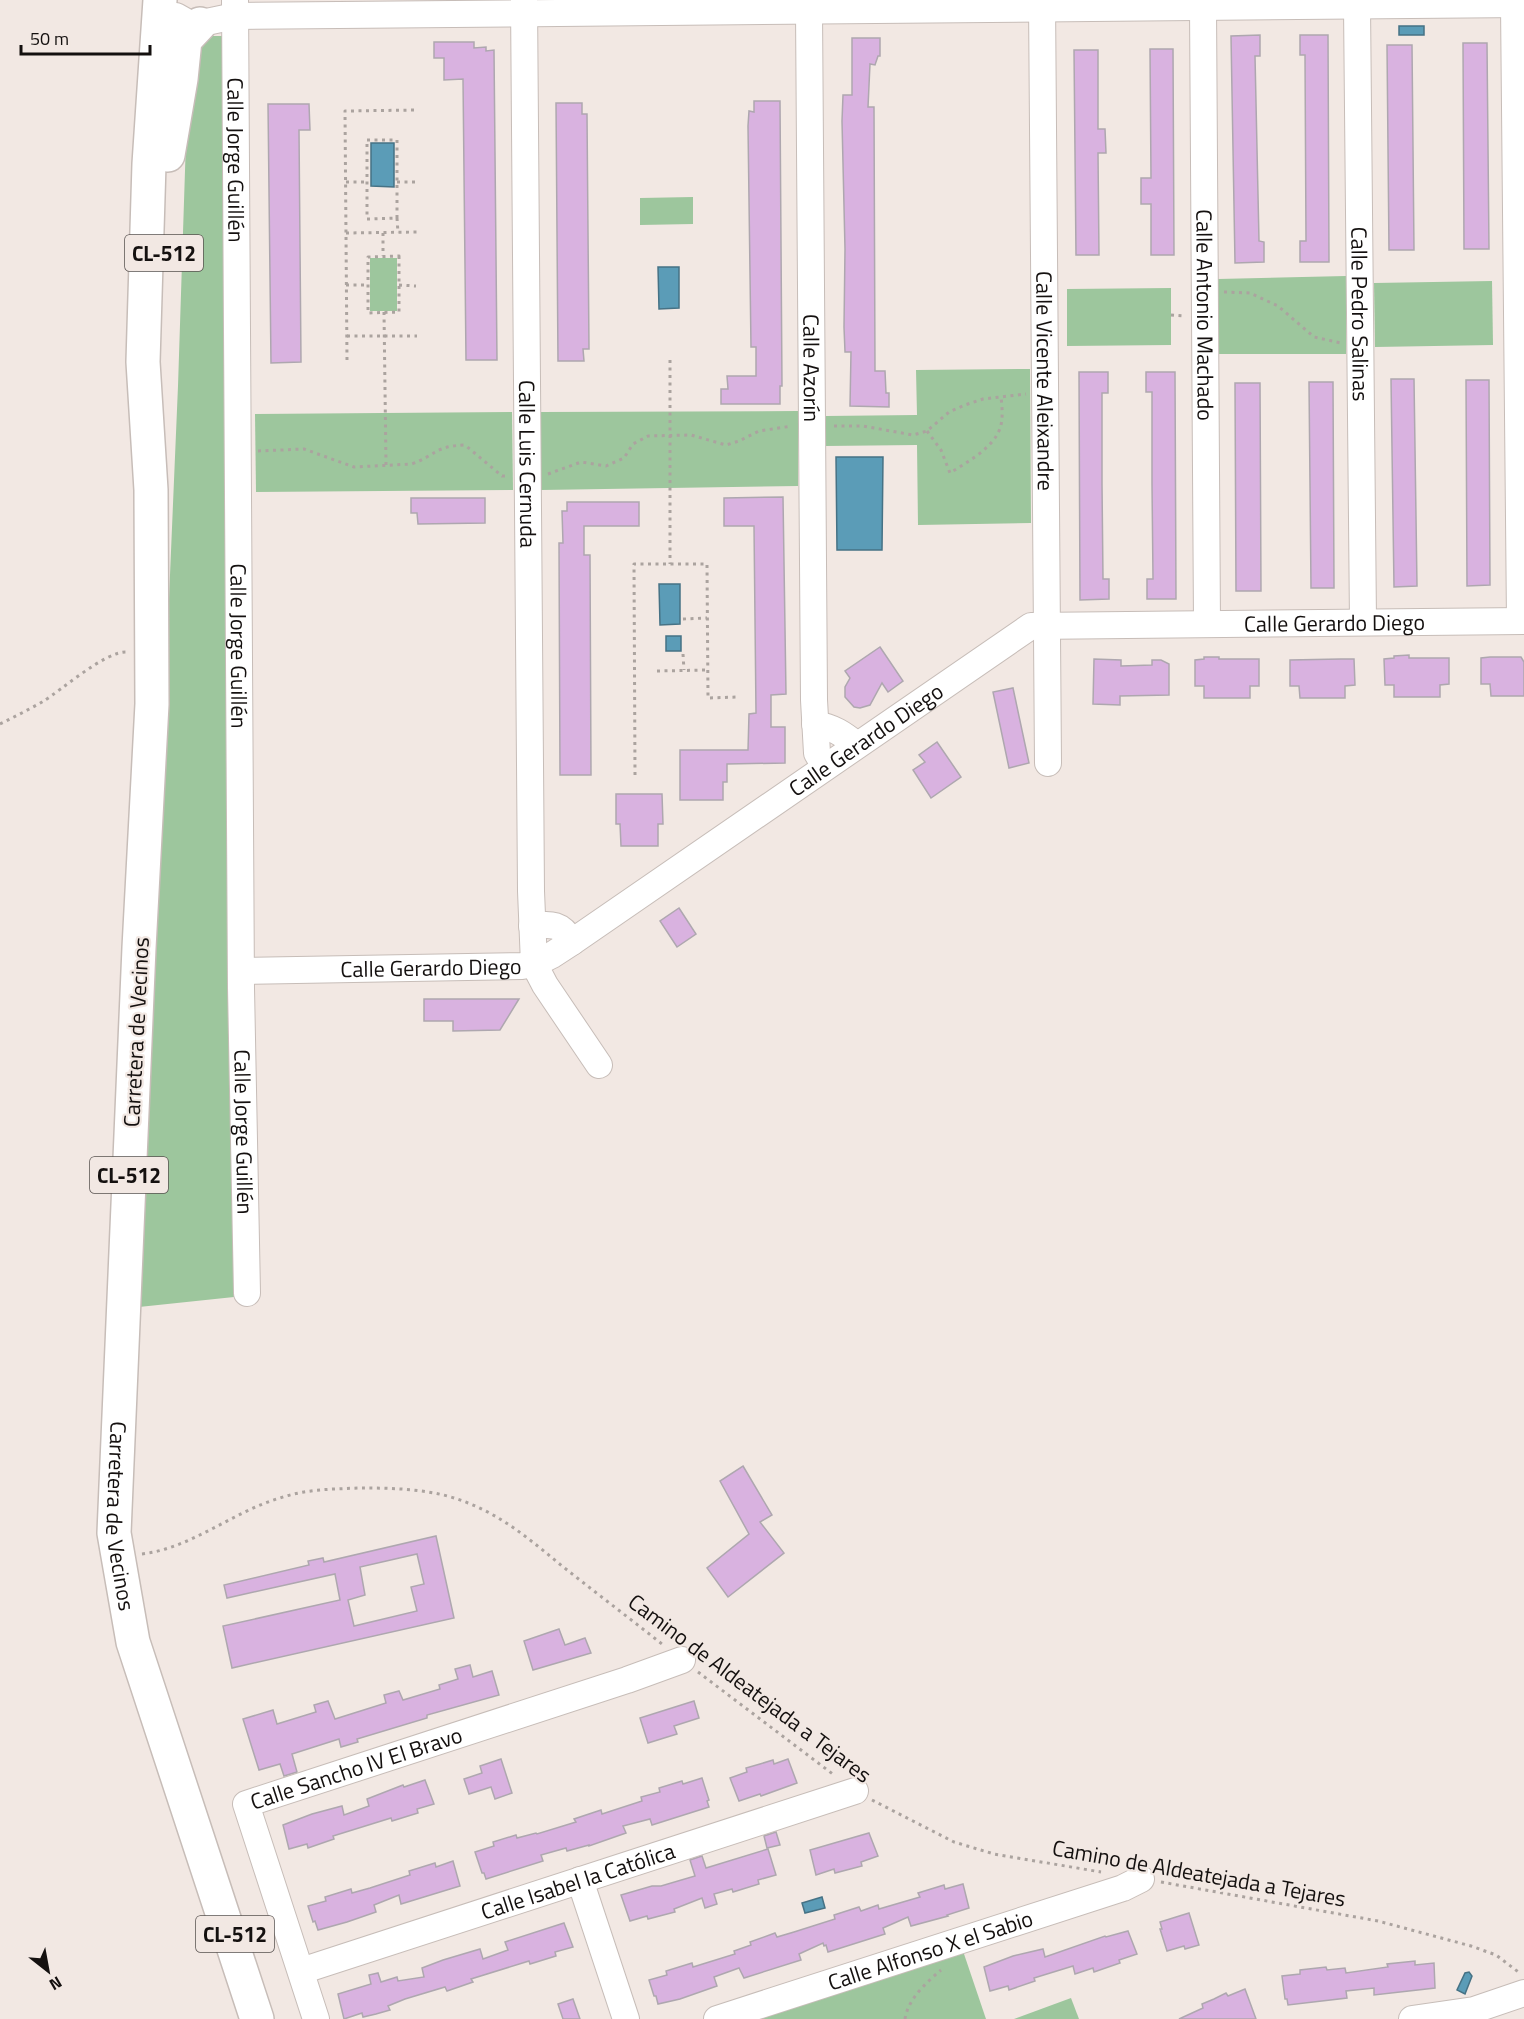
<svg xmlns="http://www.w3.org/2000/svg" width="1524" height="2019" font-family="'Titillium Web',sans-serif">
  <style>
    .green { fill: #9dc69d }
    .water { fill: #5b9cb7; stroke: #467285; stroke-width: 1.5 }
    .building { fill: #d9b2e0; stroke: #aea7af; stroke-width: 1.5; fill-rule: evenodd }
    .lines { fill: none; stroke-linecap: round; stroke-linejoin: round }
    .minor-casing { stroke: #c7bdb8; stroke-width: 28 }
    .major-casing { stroke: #c7bdb8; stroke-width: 36 }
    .path { stroke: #aba39f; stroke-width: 3; stroke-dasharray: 3 4.5; stroke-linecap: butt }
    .minor { stroke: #fff; stroke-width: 26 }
    .major { stroke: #fff; stroke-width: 33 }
    .labels { text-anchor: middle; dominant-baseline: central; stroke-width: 4.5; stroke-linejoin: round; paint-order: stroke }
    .shield { fill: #f2e8e3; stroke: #57514f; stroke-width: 1.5 }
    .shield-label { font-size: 21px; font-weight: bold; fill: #14100f }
    .street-label { font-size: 22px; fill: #14100f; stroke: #f2e8e3 }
  </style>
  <rect width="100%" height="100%" fill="#f2e8e3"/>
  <g class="green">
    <path d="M213 31V36H223L227 711 234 1297 139 1307 178 386 189 48Z"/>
    <path d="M693 197V224L640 225V198Z"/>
    <rect x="370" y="258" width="27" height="53"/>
    <path d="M1346 276V354H1218V279Z"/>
    <path d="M1492 281 1493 345 1375 347 1374 283Z"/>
    <path d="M1171 288V345L1067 346V289Z"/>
    <path d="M1030 369 1031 523 918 525 917 445 825 446 826 416 917 415 916 370Z"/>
    <path d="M798 411V486L541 490 540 412Z"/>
    <path d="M512 412 513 490 256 492 255 414Z"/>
    <path d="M963 1951 986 2019H752Z"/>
    <path d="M1071 1998 1079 2019H1014Z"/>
  </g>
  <g class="water">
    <rect x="1399" y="26" width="25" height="9"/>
    <path d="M371 143H394V187L371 186Z"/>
    <path d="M658 267H679V308L659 309Z"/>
    <path d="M836 457H883L882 550H837Z"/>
    <path d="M659 584H680V624L660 625Z"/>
    <rect x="666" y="636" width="15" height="15"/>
    <path d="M822 1897 825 1908 805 1913 802 1903Z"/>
    <path d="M1469 1972 1472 1976 1465 1994 1457 1990 1465 1973Z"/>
  </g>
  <g class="building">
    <path d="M1260 35V56H1255L1259 241 1264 242V262L1235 263 1231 36Z"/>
    <path d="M1300 35H1328L1329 262H1300V241H1306L1305 55H1300Z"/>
    <path d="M852 38H880V56H878L875 65 870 64 868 107H874L875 371H885L886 393H889V407L850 406 851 352H845L844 327 845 249 842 121 843 95H852Z"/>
    <path d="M434 42H474V48L486 47V51L494 50 497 360H466L463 79 444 80V58H434Z"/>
    <path d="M1463 43H1487L1489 249H1464Z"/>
    <path d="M1387 45H1412L1414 250H1389Z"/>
    <path d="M1150 49H1173L1174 255H1151V204H1141V178H1151Z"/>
    <path d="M1074 50H1098V129H1105L1106 153H1098L1099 255H1076Z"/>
    <path d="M754 101H780L782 386H780V404H721V389H728L727 376H756V347H751L748 126 749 111 754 112Z"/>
    <path d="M556 103H582V114H587L589 349H583L584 361H558Z"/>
    <path d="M268 104H309L310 130H299L301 362 271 363Z"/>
    <path d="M1079 372H1108V393H1102V484L1103 579H1109V599L1080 600Z"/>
    <path d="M1146 372H1175L1176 599H1147V579H1153L1152 484V392H1146Z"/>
    <path d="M1391 379H1414L1417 586 1394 587Z"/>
    <path d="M1466 380H1489L1490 585 1467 586Z"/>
    <path d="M1309 382H1333L1334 588H1311Z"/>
    <path d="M1235 383H1260L1261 591H1236Z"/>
    <path d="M783 497 786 694 771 695V727H785V763L727 764V782H723V800H680V750H748L749 714 756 713 754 526H724V498Z"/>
    <path d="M411 498H485V523L418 524 417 513H411Z"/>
    <path d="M567 502H639V526H584V555H590L591 775H560L559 543H563L562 511H567Z"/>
    <path d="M880 647 903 681 888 692 882 683 870 705 860 708 854 707 845 697V687L850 678 845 671Z"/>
    <path d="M1409 655V658H1449V684L1440 685V697H1394V685H1385L1384 659 1394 658V656Z"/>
    <path d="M1204 657H1219V659H1259V686H1250V698H1204V686H1195V660L1204 659Z"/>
    <path d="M1490 657H1521L1524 662V696H1491L1490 684H1481V658Z"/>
    <path d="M1094 659 1121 660V666L1152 665V660H1161L1169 664V695L1120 696V705L1093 704Z"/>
    <path d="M1341 659H1354L1355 685 1345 686V698H1300L1299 686H1290V660Z"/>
    <path d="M1013 688 1029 763 1009 768 993 692Z"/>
    <path d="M937 742 961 777 931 798 913 770 925 762 919 755Z"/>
    <path d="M616 794H662L663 824H658V846H621L620 824H616Z"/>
    <path d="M679 908 696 934 677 947 660 921Z"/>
    <path d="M424 999H519L500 1030 453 1031V1021H424Z"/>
    <path d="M743 1466 772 1515 760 1522 784 1553 728 1597 707 1568 749 1534 720 1481Z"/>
    <path d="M436 1536 454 1618 232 1668 223 1626 340 1600 335 1574 227 1598 224 1585 309 1565 308 1561 323 1558 324 1562ZM417 1554 424 1584 411 1587 417 1611 354 1626 348 1600 365 1595 360 1567Z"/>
    <path d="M559 1629 565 1645 585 1638 591 1653 533 1670 524 1641Z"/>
    <path d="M470 1665 473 1677 492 1671 499 1695 427 1715V1718L357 1739 358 1742 341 1747 339 1739 292 1754 297 1772 284 1776 280 1764 259 1770 243 1719 273 1710 277 1724 316 1712 314 1705 328 1701 335 1719 386 1703 384 1695 399 1691 403 1700 440 1689 439 1685 458 1679 455 1669Z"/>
    <path d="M694 1701 699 1718 674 1726 677 1734 648 1743 640 1718Z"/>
    <path d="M501 1759 512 1793 495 1799 491 1787 469 1794 464 1779 482 1773 480 1766Z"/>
    <path d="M788 1759 797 1783 761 1796 760 1794 739 1801 730 1778 747 1772 746 1768 760 1764 773 1760 774 1764Z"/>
    <path d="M702 1778 709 1800 707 1801 709 1807 652 1825 650 1819 623 1826 626 1833 589 1846V1845L567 1851 566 1848 541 1855 543 1861 486 1879 484 1873H482L475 1852 494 1846 493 1842 516 1835 517 1838 536 1833 537 1834 576 1822 574 1819 601 1810 602 1814 642 1801 641 1797 660 1792 659 1788 682 1781 683 1784Z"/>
    <path d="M425 1780 434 1804 417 1809 418 1813 392 1821 391 1818 333 1836 334 1839 308 1848 307 1844 289 1849 283 1825 312 1814 342 1806 344 1815 369 1806 367 1799 403 1785 404 1787Z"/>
    <path d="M776 1832 780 1845 767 1848 764 1836Z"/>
    <path d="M869 1833 878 1856 861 1862 862 1866 835 1873 834 1869 816 1875 810 1850Z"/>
    <path d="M768 1849 776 1875 758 1880 759 1884 733 1892 732 1889 714 1894 717 1904 705 1908 702 1898 674 1909 675 1912 648 1919 647 1916 630 1921 621 1895 652 1886H661L695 1876 690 1860 702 1856 706 1868Z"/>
    <path d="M453 1861 460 1886 401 1904 399 1895 374 1905 376 1912 347 1922 318 1930 315 1921 313 1922 308 1906 326 1901 325 1897 351 1889 352 1893 370 1888 410 1875 409 1871 435 1863 436 1867Z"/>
    <path d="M963 1884 969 1908 947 1915 948 1916 911 1926 908 1917 883 1928 885 1934 828 1952 826 1945 824 1946 823 1943 799 1954 801 1960 744 1978 739 1968 714 1977 717 1986 680 1999 658 2004 656 1996H654L649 1980 667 1975 666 1971 692 1963 693 1967 735 1954 734 1951 751 1945 750 1942 775 1933 777 1937 794 1932 835 1919 834 1915 859 1907 861 1911 878 1905 879 1909 920 1897 918 1893 944 1885 945 1889Z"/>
    <path d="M1189 1913 1199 1945 1185 1949 1184 1946 1167 1951 1160 1929H1162L1160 1922Z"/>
    <path d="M564 1923 573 1947 555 1952 556 1956 530 1964 529 1961 471 1979 473 1982 447 1991 445 1987 405 1999 388 2006 390 2010 376 2014 363 2017 362 2013 344 2019 338 1994 371 1984 369 1975 378 1973 381 1982 397 1977 398 1981 424 1977 422 1968 443 1960 480 1949 483 1959 508 1950 505 1942Z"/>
    <path d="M1128 1931 1137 1954 1119 1960 1120 1963 1094 1972 1093 1968 1075 1974 1073 1966 1034 1978 1035 1981 1009 1990 1008 1986 990 1991 984 1967 1013 1956 1043 1949 1045 1957 1105 1936 1106 1937Z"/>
    <path d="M1415 1961V1965L1434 1963 1435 1988 1374 1995V1988L1346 1991 1347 1998 1288 2005 1287 1999H1285L1282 1976 1300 1974V1970L1326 1967 1327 1970 1345 1968 1346 1973 1388 1967 1387 1964Z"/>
    <path d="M1245 1989 1256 2019H1179L1203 2008 1202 2004 1214 1999 1226 1993 1228 1996Z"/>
    <path d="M573 1999 580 2019H563L558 2004Z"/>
  </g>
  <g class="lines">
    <defs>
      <g id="minor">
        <path id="s1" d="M524 0 531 891 534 964 545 985 599 1065"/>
        <path id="s2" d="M1042 0 1048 763"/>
        <path id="s3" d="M235 1 241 988 247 1293"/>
        <path d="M1514 4 1520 621"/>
        <path id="s4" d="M1357 6 1363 622"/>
        <path id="s5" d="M1203 7 1207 623"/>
        <path id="s6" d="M809 11 814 700 817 753 825 767"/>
        <path d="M176 16 192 25 235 16 1524 4"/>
        <path d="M815 724C833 727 843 734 857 745"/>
        <path d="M532 926C552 924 561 923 572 942"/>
        <path id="s7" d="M242 971 522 966 534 964 552 955 572 942 1031 626 1524 621"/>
        <path d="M580 1880 626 2019"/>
        <path id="s8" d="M301 1971 855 1791"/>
        <path id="s9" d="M316 2019 246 1804 627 1680 682 1660"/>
        <path id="s10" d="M717 2019 1123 1888 1141 1879"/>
        <path d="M1412 2019 1474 2010 1524 1993"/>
      </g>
      <g id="major">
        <path id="s11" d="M160 0 149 164 143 362 151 490 152 704 139 948 114 1533 133 1642 257 2019"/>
        <path d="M168 155 181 79 185 40 200 24"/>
      </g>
    </defs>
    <use href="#minor" class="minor-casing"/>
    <use href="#major" class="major-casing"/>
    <g class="path">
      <path d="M367 140H397V218L367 219Z"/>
      <path d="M346 182H367"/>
      <path d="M397 182H416"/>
      <path d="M397 218 398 233"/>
      <path d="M346 233 418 232"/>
      <path d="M383 233V256"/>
      <path d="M399 256V312L368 313V257Z"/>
      <path d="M346 285H368"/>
      <path d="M399 285 416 286"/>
      <path d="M1224 292 1250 293 1278 306 1314 337 1341 343"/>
      <path d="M384 312 386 465"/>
      <path d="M1171 315 1184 316"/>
      <path d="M347 336H417"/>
      <path d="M347 360 345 111 418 110"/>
      <path d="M670 360V564"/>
      <path d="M834 426H863L913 435 927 431 949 412 965 405 983 399 1026 394"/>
      <path d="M927 431 941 450 950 473C967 462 996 447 1001 425 1003 416 1002 406 1001 397"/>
      <path d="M258 451 304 449 354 467 412 464C436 455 435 446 465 445L502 476H508"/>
      <path d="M548 474 581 462 606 466 624 458 633 444 648 436 691 435 726 445 739 441 759 431 792 426"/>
      <path d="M683 619 707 618"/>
      <path d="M683 654 684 670"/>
      <path d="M657 671 708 670"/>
      <path d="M0 724C14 717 28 710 42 702 62 690 104 652 126 652"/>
      <path d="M635 775 634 564H707L708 698 737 697"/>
      <path d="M142 1554C192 1548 232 1512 280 1498 306 1489 333 1489 361 1488 396 1488 435 1489 468 1503 504 1517 533 1542 562 1566 595 1592 629 1618 662 1644"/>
      <path d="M698 1672 834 1775"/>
      <path d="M872 1800 954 1842 994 1854 1101 1872"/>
      <path d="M1161 1882 1378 1921 1471 1946 1496 1955 1521 1974"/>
      <path d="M905 2019C908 1999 926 1983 941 1970"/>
    </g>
    <use href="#minor" class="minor"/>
    <use href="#major" class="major"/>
  </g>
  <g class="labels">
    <g class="shield">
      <rect x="125" y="235" width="78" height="36" rx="4.5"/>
      <rect x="90" y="1157" width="78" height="36" rx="4.5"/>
      <rect x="196" y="1916" width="78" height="36" rx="4.5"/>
    </g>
    <g class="shield-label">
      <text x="164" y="253">CL-512</text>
      <text x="129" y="1175">CL-512</text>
      <text x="235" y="1934">CL-512</text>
    </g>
    <g class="street-label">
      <text stroke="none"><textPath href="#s3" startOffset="159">Calle Jorge Guillén</textPath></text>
      <text stroke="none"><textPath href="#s4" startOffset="308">Calle Pedro Salinas</textPath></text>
      <text stroke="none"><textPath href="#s5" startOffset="308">Calle Antonio Machado</textPath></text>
      <text stroke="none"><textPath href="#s6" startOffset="357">Calle Azorín</textPath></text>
      <text stroke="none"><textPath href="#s2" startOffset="381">Calle Vicente Aleixandre</textPath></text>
      <text stroke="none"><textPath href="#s1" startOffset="464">Calle Luis Cernuda</textPath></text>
      <text stroke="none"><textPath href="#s7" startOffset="1197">Calle Gerardo Diego</textPath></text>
      <text stroke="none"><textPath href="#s3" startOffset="645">Calle Jorge Guillén</textPath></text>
      <text stroke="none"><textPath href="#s7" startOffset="693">Calle Gerardo Diego</textPath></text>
      <text stroke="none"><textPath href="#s7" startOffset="189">Calle Gerardo Diego</textPath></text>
      <text transform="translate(136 1032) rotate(-87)">Carretera de Vecinos</text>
      <text stroke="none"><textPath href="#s3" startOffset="1131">Calle Jorge Guillén</textPath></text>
      <text stroke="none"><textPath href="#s11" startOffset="1518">Carretera de Vecinos</textPath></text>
      <text transform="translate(750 1688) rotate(37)">Camino de Aldeatejada a Tejares</text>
      <text stroke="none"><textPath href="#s9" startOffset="342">Calle Sancho IV El Bravo</textPath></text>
      <text transform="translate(1199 1873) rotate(10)">Camino de Aldeatejada a Tejares</text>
      <text stroke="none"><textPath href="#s8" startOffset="291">Calle Isabel la Católica</textPath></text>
      <text stroke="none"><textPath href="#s10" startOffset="224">Calle Alfonso X el Sabio</textPath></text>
    </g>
  </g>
  <g transform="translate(48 1971) rotate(149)" stroke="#f2e8e3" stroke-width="4.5" paint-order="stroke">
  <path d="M0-4.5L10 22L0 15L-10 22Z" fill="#14100f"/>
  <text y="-9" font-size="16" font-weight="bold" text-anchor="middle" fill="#14100f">N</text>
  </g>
  <path d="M21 45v9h129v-9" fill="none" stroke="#14100f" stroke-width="3"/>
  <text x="30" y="45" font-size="18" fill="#14100f" stroke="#f2e8e3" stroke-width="4.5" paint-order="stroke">50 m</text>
</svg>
